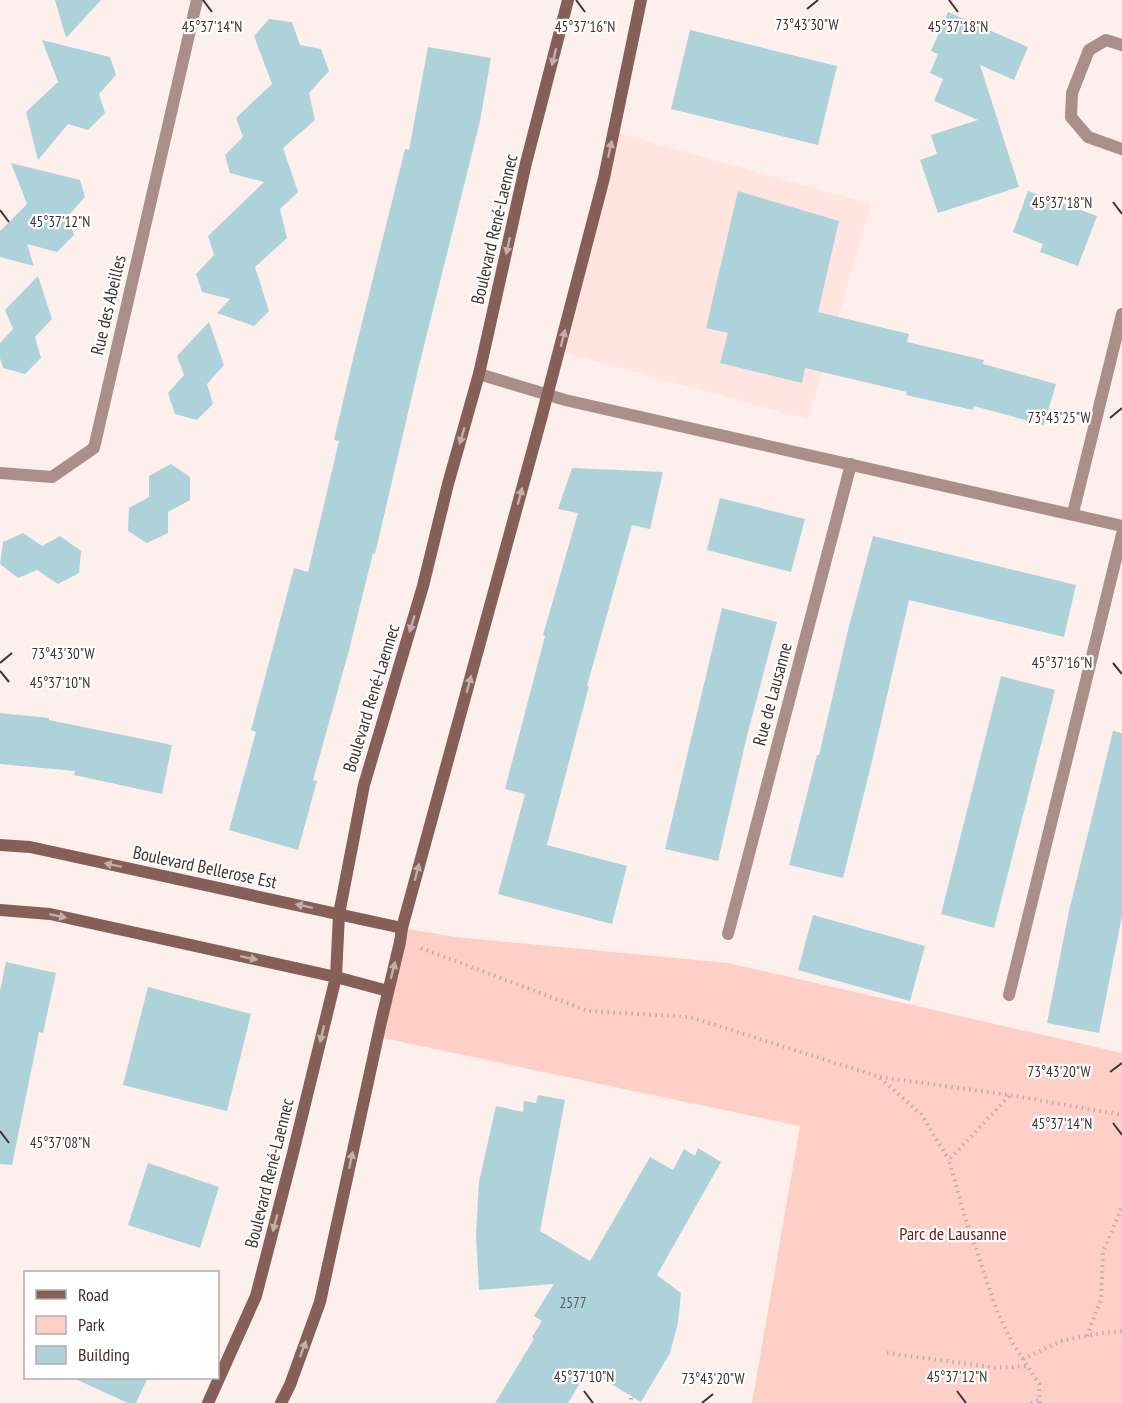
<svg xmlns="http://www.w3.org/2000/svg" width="1122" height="1403" font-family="'PT Sans Narrow',sans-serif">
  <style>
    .built { fill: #ffe4e0 }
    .green { fill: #fecfc7 }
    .building { fill: #aed2da }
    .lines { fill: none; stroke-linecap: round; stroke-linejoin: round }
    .path { stroke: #baadaa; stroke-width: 4; stroke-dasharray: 1.5 4.5; stroke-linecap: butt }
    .street { stroke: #aa8e8a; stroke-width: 12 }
    .secondary { stroke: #855f58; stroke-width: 12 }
    .oneway { fill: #c2afac }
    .ticks { fill: none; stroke: #3f322f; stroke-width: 2 }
    .labels { text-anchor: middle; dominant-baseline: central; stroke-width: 4.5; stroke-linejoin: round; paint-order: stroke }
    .number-label { font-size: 15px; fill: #5b5a5a }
    .street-label { font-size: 18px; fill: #3f322f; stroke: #fff }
    .park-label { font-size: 18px; fill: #692018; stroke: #fff }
    .ticks-label { font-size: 15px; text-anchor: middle; fill: #3f322f; stroke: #fff; stroke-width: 4.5; stroke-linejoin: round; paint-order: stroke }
  </style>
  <rect width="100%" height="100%" fill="#fdefec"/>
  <path class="built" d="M614 132 871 204 808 419 559 351Z"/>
  <path class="green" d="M402 928 456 937 728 963 1122 1053V1403H752L800 1126 378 1037Z"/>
  <g class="building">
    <path d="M55 0H101L66 38Z"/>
    <path d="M948 12 1028 47 1014 80 980 65 1019 187 938 213 920 160 937 154 931 135 978 120 934 101 943 79 930 73 938 54 931 51Z"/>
    <path d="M269 19 292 22 300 45 321 49 329 71 309 93 315 120 283 148 298 192 280 209 287 238 255 267 269 311 254 326 217 313 230 299 202 292 196 274 214 255 208 236 264 182 230 173 225 155 243 137 236 118 272 84 254 36Z"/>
    <path d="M690 30 837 66 818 145 671 109Z"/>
    <path d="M42 40 110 57 116 75 99 94 105 113 88 130 68 124 38 160 26 112 58 82Z"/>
    <path d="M428 47 491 58 480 121 418 370 375 554 373 553 349 650 313 780 317 781 298 850 229 830 256 732 251 730 294 568 308 572 339 441 334 440 352 363 405 149 409 150Z"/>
    <path d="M11 163 80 180 85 197 68 216 74 235 57 252 27 244 34 266 0 257V231L27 204Z"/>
    <path d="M738 191 839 221 818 312 909 334 907 342 984 360 983 364 1056 384 1044 425 974 406 973 410 906 395 907 392 805 368 802 383 720 363 728 333 706 328Z"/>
    <path d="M1028 191 1097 216 1078 266 1040 252 1043 244 1013 232Z"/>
    <path d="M38 276 52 319 35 337 41 358 25 374 3 368 0 358V343L13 329 5 310Z"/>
    <path d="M209 322 224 365 207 384 213 404 197 420 175 414 168 393 184 375 177 356Z"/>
    <path d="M171 464 190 477V500L168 512V533L147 543 128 531 129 508 149 497V476Z"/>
    <path d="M572 468 663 472 650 529 632 525 587 686H589L547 845 627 866 612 924 498 894 525 794 505 789 545 636 543 635 578 513 558 509Z"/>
    <path d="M720 498 805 519 791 572 707 550Z"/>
    <path d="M23 533 42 546 60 536 81 551 79 573 58 584 37 570 18 578 0 564 3 542Z"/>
    <path d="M873 536 1076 585 1064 637 909 600 872 761 843 878 789 865 817 755H819L848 630Z"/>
    <path d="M722 608 777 622 747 736 718 861 665 849Z"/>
    <path d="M1001 676 1055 690 994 928 941 914Z"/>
    <path d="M0 713 49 718V720L172 745 162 794 74 775 75 771 0 764Z"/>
    <path d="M1113 731 1122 733V916L1099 1033 1047 1023 1069 911Z"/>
    <path d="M813 915 925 946 910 1001 798 970Z"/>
    <path d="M6 962 56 973 43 1033 39 1032 12 1165 0 1164V991Z"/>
    <path d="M148 987 251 1014 227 1111 123 1085Z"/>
    <path d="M538 1095 565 1100 540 1231 590 1261 650 1157 673 1170 684 1149 695 1156 698 1148 721 1162 657 1275 681 1293 678 1323 670 1353 641 1402 588 1370 568 1403H495L534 1339 532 1337 542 1321 534 1316 554 1284 479 1290 476 1235 479 1182 496 1106 523 1112 524 1101 536 1103Z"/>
    <path d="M148 1163 219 1187 200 1248 128 1225Z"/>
    <path d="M71 1377H148L136 1403H128Z"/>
  </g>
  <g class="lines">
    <g class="path">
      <path d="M421 948 588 1011 690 1017 880 1077 1010 1095 1122 1115"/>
      <path d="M880 1078 921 1114 949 1160"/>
      <path d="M1009 1096 949 1160 965 1217 997 1311 1012 1342 1039 1384 1040 1403"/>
      <path d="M1087 1336 1101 1299 1103 1252 1122 1207"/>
      <path d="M887 1353 998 1368 1027 1366"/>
      <path d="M1023 1359 1061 1341 1102 1333 1122 1331"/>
      <path d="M631 1398V1403"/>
      <path d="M1031 1403 1040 1399"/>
    </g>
    <g class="street">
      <path d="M1122 45 1106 40 1089 50 1072 93 1071 117 1088 137 1122 149"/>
      <path d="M479 374 565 400 1122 526"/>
      <path d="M0 473 52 477 94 448 197 0"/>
      <path d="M1073 513 1122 314"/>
      <path d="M728 934 851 464"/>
      <path d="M1009 995 1122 534"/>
    </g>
    <g class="secondary">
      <path d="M0 845 30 847 402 928"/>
      <path d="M0 910 50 914 336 977 388 991"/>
      <path d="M208 1403 256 1296 293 1153 336 977 339 914 364 785 423 586 448 484 479 374 526 163 568 0"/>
      <path d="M281 1403 290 1385 320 1302 381 1022 400 942 402 928 540 423 604 178 641 0"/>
    </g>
  </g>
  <defs><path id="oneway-solid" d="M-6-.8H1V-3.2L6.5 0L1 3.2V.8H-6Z" transform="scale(1.5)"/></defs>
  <g class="oneway">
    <use href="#oneway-solid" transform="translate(554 57) rotate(104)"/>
    <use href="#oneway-solid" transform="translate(610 149) rotate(-78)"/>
    <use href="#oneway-solid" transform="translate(508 246) rotate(102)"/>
    <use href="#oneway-solid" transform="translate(563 338) rotate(-76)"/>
    <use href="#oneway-solid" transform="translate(462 436) rotate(106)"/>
    <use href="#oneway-solid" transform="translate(520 496) rotate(-75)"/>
    <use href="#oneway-solid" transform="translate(412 624) rotate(107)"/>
    <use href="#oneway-solid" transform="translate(469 684) rotate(-75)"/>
    <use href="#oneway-solid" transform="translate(113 865) rotate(-168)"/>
    <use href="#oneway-solid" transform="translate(417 872) rotate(-75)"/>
    <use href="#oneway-solid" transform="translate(304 906) rotate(-168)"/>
    <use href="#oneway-solid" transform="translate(58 916) rotate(12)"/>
    <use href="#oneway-solid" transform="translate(249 958) rotate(12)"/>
    <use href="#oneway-solid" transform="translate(393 970) rotate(-76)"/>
    <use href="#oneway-solid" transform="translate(322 1034) rotate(104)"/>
    <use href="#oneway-solid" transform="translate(351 1160) rotate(-78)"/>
    <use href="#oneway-solid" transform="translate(275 1223) rotate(105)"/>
    <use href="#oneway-solid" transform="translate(303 1349) rotate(-70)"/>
  </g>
  <path class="ticks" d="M203 0 212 12M576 0 585 12M949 0 958 12M807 9 818 0M1113 202 1122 214M0 210 9 222M1110 418 1122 408M0 663 12 653M1113 663 1122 674M0 671 9 682M1110 1072 1122 1063M1113 1123 1122 1135M0 1131 9 1143M584 1391 593 1403M957 1391 966 1403M702 1403 713 1394"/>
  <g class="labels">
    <g class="number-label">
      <text x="573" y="1302">2577</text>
    </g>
    <g class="street-label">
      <text transform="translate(494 229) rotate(-77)">Boulevard René-Laennec</text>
      <text transform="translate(108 305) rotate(-77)">Rue des Abeilles</text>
      <text transform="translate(772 694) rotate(-75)">Rue de Lausanne</text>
      <text transform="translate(371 698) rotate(-73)">Boulevard René-Laennec</text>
      <text transform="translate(205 867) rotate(12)">Boulevard Bellerose Est</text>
      <text transform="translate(269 1173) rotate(-76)">Boulevard René-Laennec</text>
    </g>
    <g class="park-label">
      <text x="953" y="1233">Parc de Lausanne</text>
    </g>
  </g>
  <g class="ticks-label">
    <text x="807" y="30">73°43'30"W</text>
    <text x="212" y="32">45°37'14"N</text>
    <text x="958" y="32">45°37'18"N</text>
    <text x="585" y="32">45°37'16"N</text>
    <text x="1062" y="208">45°37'18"N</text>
    <text x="60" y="227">45°37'12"N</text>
    <text x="1059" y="423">73°43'25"W</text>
    <text x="63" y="659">73°43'30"W</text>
    <text x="1062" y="668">45°37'16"N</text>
    <text x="60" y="688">45°37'10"N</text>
    <text x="1059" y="1077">73°43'20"W</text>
    <text x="1062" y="1129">45°37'14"N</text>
    <text x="60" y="1148">45°37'08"N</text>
    <text x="584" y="1382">45°37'10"N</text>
    <text x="957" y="1382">45°37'12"N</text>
    <text x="713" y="1384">73°43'20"W</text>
  </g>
  <rect x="24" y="1271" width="195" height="108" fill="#ffffff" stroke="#b2adac" stroke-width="1.5"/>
  <rect x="36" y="1290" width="30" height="9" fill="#855f58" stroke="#b2adac" stroke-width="1.5"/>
  <text x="78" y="1301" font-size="18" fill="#3f322f">Road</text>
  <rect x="36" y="1316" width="30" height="18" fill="#fecfc7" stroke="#b2adac" stroke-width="1.5"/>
  <text x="78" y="1331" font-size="18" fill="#3f322f">Park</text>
  <rect x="36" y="1346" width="30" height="18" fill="#aed2da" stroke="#b2adac" stroke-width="1.5"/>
  <text x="78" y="1361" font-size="18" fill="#3f322f">Building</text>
</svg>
